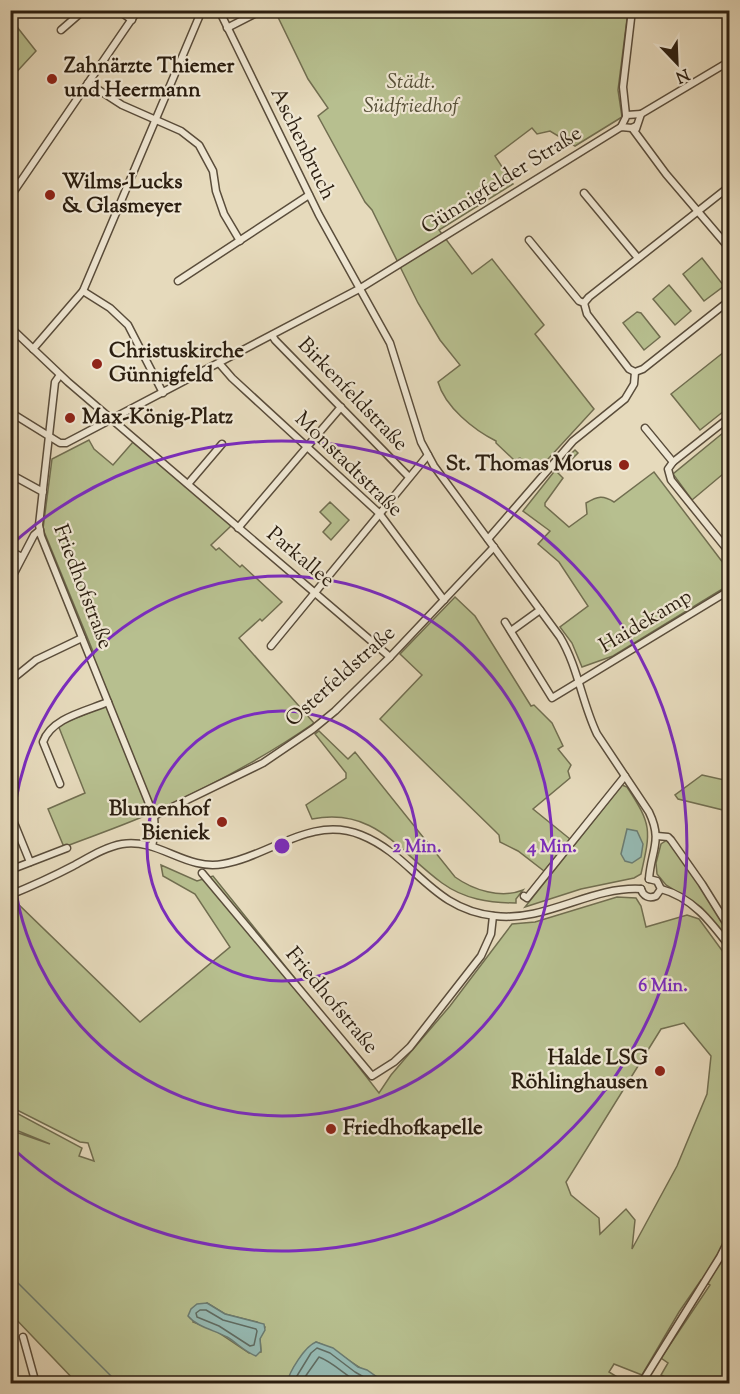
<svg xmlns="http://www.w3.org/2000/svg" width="740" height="1394" font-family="'Sorts Mill Goudy',serif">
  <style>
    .green { fill: #b7bf8f; stroke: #716e50; stroke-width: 1.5; fill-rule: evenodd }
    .water { fill: #96bab3; stroke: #6b7c72; stroke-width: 1.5 }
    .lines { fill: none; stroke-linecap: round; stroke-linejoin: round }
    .shore { stroke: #606c62; stroke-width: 1.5 }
    .stream { stroke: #6b7c72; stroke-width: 1.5 }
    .minor-casing { stroke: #5a4d3b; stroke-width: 9 }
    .minor { stroke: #efe7d3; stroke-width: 6 }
    .ring { fill: none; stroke: #7b2cbf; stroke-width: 3 }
    .poi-dot { fill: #8f2418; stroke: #efe7d3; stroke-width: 2 }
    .labels { text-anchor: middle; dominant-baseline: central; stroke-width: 4.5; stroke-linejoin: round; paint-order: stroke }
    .poi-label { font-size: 21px; font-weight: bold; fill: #2b1e10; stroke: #efe7d3; text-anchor: start }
    .park-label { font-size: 21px; font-style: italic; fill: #554e36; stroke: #efe7d3 }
    .street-label { font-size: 21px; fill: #2b1e10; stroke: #efe7d3 }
    .centre { fill: #7b2cbf; stroke: #efe7d3; stroke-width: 3 }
    .ring-label { font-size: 18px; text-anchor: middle; font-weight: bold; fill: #7b2cbf; stroke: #efe7d3; stroke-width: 4.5; stroke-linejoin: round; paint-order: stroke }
  </style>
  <rect width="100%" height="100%" fill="#e6dabc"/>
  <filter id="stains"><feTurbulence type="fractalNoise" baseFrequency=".00333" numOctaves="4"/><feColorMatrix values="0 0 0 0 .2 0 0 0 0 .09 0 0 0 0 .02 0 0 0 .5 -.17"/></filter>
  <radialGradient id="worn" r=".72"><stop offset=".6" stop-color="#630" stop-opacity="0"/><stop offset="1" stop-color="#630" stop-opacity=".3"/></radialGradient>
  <g class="green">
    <path d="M275 11H628L618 90 622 117 575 146 550 131 537 134 532 128 495 156 513 184 439 230 472 274 492 259 544 325 535 334 594 409 537 471 520 458 514 460 496 443V441C474 430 445 407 438 382L460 365 440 340 418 303 372 210 365 202 318 116 328 108 308 79Z"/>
    <path d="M10 18 36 51 11 78H10Z"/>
    <path d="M702 258 724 286 704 301 683 274Z"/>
    <path d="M669 285 691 311 675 325 653 299Z"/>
    <path d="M637 312 641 313 660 337 644 350 623 323Z"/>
    <path d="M729 348V407L700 430 671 394Z"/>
    <path d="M729 428V469L692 500 673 474Z"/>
    <path d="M89 440 94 449 113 465 133 442 232 525 211 545 216 550 219 548 240 567 242 565 282 602 262 621 260 619 239 638 314 723C265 757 213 785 158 810 128 824 95 835 64 847L48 809 85 793 58 725 111 704 92 657 94 654 43 529 52 459Z"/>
    <path d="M575 450 578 453 558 473 563 478 545 503V506L569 527 587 514 586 503C598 496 603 495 614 502L654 472 730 572 729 585 613 656 582 667 572 643 560 627 588 606 559 562 538 544 550 531 523 511 561 463Z"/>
    <path d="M330 502 349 520 331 540 323 532 331 523 320 512Z"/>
    <path d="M455 597 475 616 531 706 534 705 552 723 563 746 558 749 571 765 568 771 570 778 533 809 570 839 544 871 518 851 500 842 499 835 495 831 380 719 422 675 400 654Z"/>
    <path d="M319 731 348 759 355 752 455 877C473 890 501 899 523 890L516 899V903C489 903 464 899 442 883 398 851 375 807 312 819L306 805 346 778V773L315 734Z"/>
    <path d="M702 775 729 781 723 810 678 799 675 795Z"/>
    <path d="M622 785 627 787C652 825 651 830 641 874L634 878 581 889 525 907Z"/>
    <path d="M667 840C681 856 729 923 729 941L701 907 666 885 657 874 656 863 661 844Z"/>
    <path d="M161 865 197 881 213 876 309 996 306 999 379 1093 391 1075 450 1006 512 924 535 922 617 897 636 898 641 906 646 927 687 915 699 919 729 960V1383H670L671 1380 661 1375 668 1363 661 1358 710 1285 701 1280 679 1312 642 1375 614 1364 609 1372 627 1383 477 1384 467 1379 464 1383H401L398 1381C365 1381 346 1352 316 1342L294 1367 287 1383H73L76 1382 11 1314 10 1130 50 1144 11 1128V1110L82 1148 79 1156 94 1161 88 1143 80 1142 11 1107V907L18 904 140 1022 230 947 195 894 163 876ZM684 1023 711 1056 707 1094 677 1166 632 1249 635 1220 626 1209 600 1234 599 1218 571 1195 566 1182 661 1029ZM207 1303 225 1314 257 1322 265 1327 260 1338 261 1352 249 1353 216 1331 193 1322Z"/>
  </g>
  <g class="water">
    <path d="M627 829 637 831 643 844 641 857 632 863 625 861 621 854Z"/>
    <path d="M207 1303 225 1314 264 1324 265 1330 260 1339 261 1351 256 1356C245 1352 237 1343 227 1337 214 1330 197 1327 188 1316L191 1309 197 1304Z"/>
    <path d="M316 1342 333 1348 358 1367 367 1370 380 1379 389 1382 399 1381 401 1383H287C289 1372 305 1346 316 1342Z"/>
  </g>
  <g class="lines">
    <g class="shore">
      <path d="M200 1310H206L223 1320 256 1329 257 1331 254 1345 250 1346 219 1326 197 1317 196 1313Z"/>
      <path d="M292 1384 311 1353 317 1348 330 1353 355 1372 376 1384"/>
      <path d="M300 1384 319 1357C335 1363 346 1377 362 1384"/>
    </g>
    <path class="stream" d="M10 1275 119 1384"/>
    <defs>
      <g id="minor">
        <path d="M118 10 132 20"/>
        <path d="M219 10 319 215 390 343 421 442 434 466 560 637C578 667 582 703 597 734L649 812C663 841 651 850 649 879"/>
        <path d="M227 28 262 10"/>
        <path d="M61 30 84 10"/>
        <path d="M88 83 122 105 181 131 199 145 213 171 216 191 224 214 240 241"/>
        <path d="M626 115 623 87 632 10"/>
        <path d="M621 127 627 115 641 114"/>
        <path d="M632 128 666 174 730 249"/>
        <path d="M636 129 641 114 730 61"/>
        <path d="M584 193 638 258"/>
        <path d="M10 197 138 10"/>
        <path d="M529 240 579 301 584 303 587 314 629 369 635 372 643 369 730 300"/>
        <path d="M178 281 309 195"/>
        <path d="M83 291 110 308 128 325 163 393"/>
        <path d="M584 303 589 297 730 186"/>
        <path d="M10 327 68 382 390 657"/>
        <path d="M272 335 275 340 409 477"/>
        <path d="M33 349 83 291 202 10"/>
        <path d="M219 363 232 378 379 513 444 600"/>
        <path d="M60 375 55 382 39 525 41 536 154 816 155 832 152 846"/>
        <path d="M10 412 60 443H66L359 289 621 127 632 128 636 126"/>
        <path d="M645 428 673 462 668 469 671 480 730 553"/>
        <path d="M673 462 730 417"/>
        <path d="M10 474 43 492"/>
        <path d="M188 484 222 444"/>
        <path d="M238 528 341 407"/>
        <path d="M488 539 573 441 625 399 634 384 635 372"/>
        <path d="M10 551 22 557"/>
        <path d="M10 581 34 535 40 530"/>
        <path d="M505 622 552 698 730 590"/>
        <path d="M511 631 540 610"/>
        <path d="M271 646 428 455"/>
        <path d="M10 681 36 660 82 638"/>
        <path d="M60 784 43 742C51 718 87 711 108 702"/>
        <path d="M10 813 30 862"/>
        <path d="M154 816 263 763 313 729 335 711 390 657 494 547"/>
        <path d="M657 836 668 837 671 840 702 884 730 929"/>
        <path d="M10 870 67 848"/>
        <path d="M202 873 372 1076 394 1062 410 1047 481 956 491 934 493 916"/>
        <path d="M649 879 657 881 661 889"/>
        <path d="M641 889C643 896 649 899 656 896L661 889"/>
        <path d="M661 889C692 897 711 922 730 947"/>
        <path d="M10 895C32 886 52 877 73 866 88 858 105 847 122 844 159 838 186 871 223 864 270 856 311 815 361 835 414 856 430 909 495 916 546 922 591 886 641 889"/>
        <path d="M524 896 527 898 625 776"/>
        <path d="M23 1337 36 1384"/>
        <path d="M641 1384 720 1257 730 1237"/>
      </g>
    </defs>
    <use href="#minor" class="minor-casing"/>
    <use href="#minor" class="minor"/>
  </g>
  <g class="ring">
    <circle cx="282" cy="846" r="135"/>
    <circle cx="282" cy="846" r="270"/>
    <path d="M11 545A405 405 0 1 1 11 1147"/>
  </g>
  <g class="poi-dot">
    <circle cx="52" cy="79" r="6"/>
    <circle cx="50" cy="195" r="6"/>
    <circle cx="97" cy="364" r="6"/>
    <circle cx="70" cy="418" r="6"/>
    <circle cx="624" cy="465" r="6"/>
    <circle cx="222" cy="822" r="6"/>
    <circle cx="660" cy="1071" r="6"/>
    <circle cx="331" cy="1129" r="6"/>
  </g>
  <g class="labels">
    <g class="poi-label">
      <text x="64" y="67">Zahnärzte Thiemer<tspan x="64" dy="24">und Heermann</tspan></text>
      <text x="62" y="183">Wilms-Lucks<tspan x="62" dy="24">&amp; Glasmeyer</tspan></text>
      <text x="109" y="352">Christuskirche<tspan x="109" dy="24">Günnigfeld</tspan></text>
      <text x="82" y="418">Max-König-Platz</text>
      <text x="612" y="465" text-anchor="end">St. Thomas Morus</text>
      <text x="210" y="810" text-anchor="end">Blumenhof<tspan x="210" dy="24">Bieniek</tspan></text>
      <text x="648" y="1059" text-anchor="end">Halde LSG<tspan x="648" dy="24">Röhlinghausen</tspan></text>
      <text x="343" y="1129">Friedhofkapelle</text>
    </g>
    <g class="park-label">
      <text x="411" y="83">Städt.<tspan x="411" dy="24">Südfriedhof</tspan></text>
    </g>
    <g class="street-label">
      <text transform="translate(302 144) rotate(64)">Aschenbruch</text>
      <text transform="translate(502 181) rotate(-32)">Günnigfelder Straße</text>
      <text transform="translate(352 395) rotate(46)">Birkenfeldstraße</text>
      <text transform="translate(348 465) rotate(44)">Monstadtstraße</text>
      <text transform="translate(300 558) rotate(40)">Parkallee</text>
      <text transform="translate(82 587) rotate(69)">Friedhofstraße</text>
      <text transform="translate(646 622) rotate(-31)">Haidekamp</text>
      <text transform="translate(341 677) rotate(-42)">Osterfeldstraße</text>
      <text transform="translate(331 1001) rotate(50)">Friedhofstraße</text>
    </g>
  </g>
  <circle cx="282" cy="846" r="9" class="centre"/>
  <g class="ring-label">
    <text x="417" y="852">2 Min.</text>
    <text x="552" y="852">4 Min.</text>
    <text x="663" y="991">6 Min.</text>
  </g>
  <rect width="740" height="1394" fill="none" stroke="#e6dabc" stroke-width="36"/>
  <rect x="12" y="12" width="716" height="1370" fill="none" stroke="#2b1e10" stroke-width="3"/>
  <rect x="18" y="18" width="704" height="1358" fill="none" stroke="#2b1e10" stroke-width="1.5"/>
  <g transform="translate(677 63) rotate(157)" stroke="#efe7d3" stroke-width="4.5" paint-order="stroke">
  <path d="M0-4.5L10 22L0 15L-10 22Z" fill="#2b1e10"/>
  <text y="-9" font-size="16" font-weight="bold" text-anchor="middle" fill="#2b1e10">N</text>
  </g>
  <rect width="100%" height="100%" filter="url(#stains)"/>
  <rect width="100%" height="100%" fill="url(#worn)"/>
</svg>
